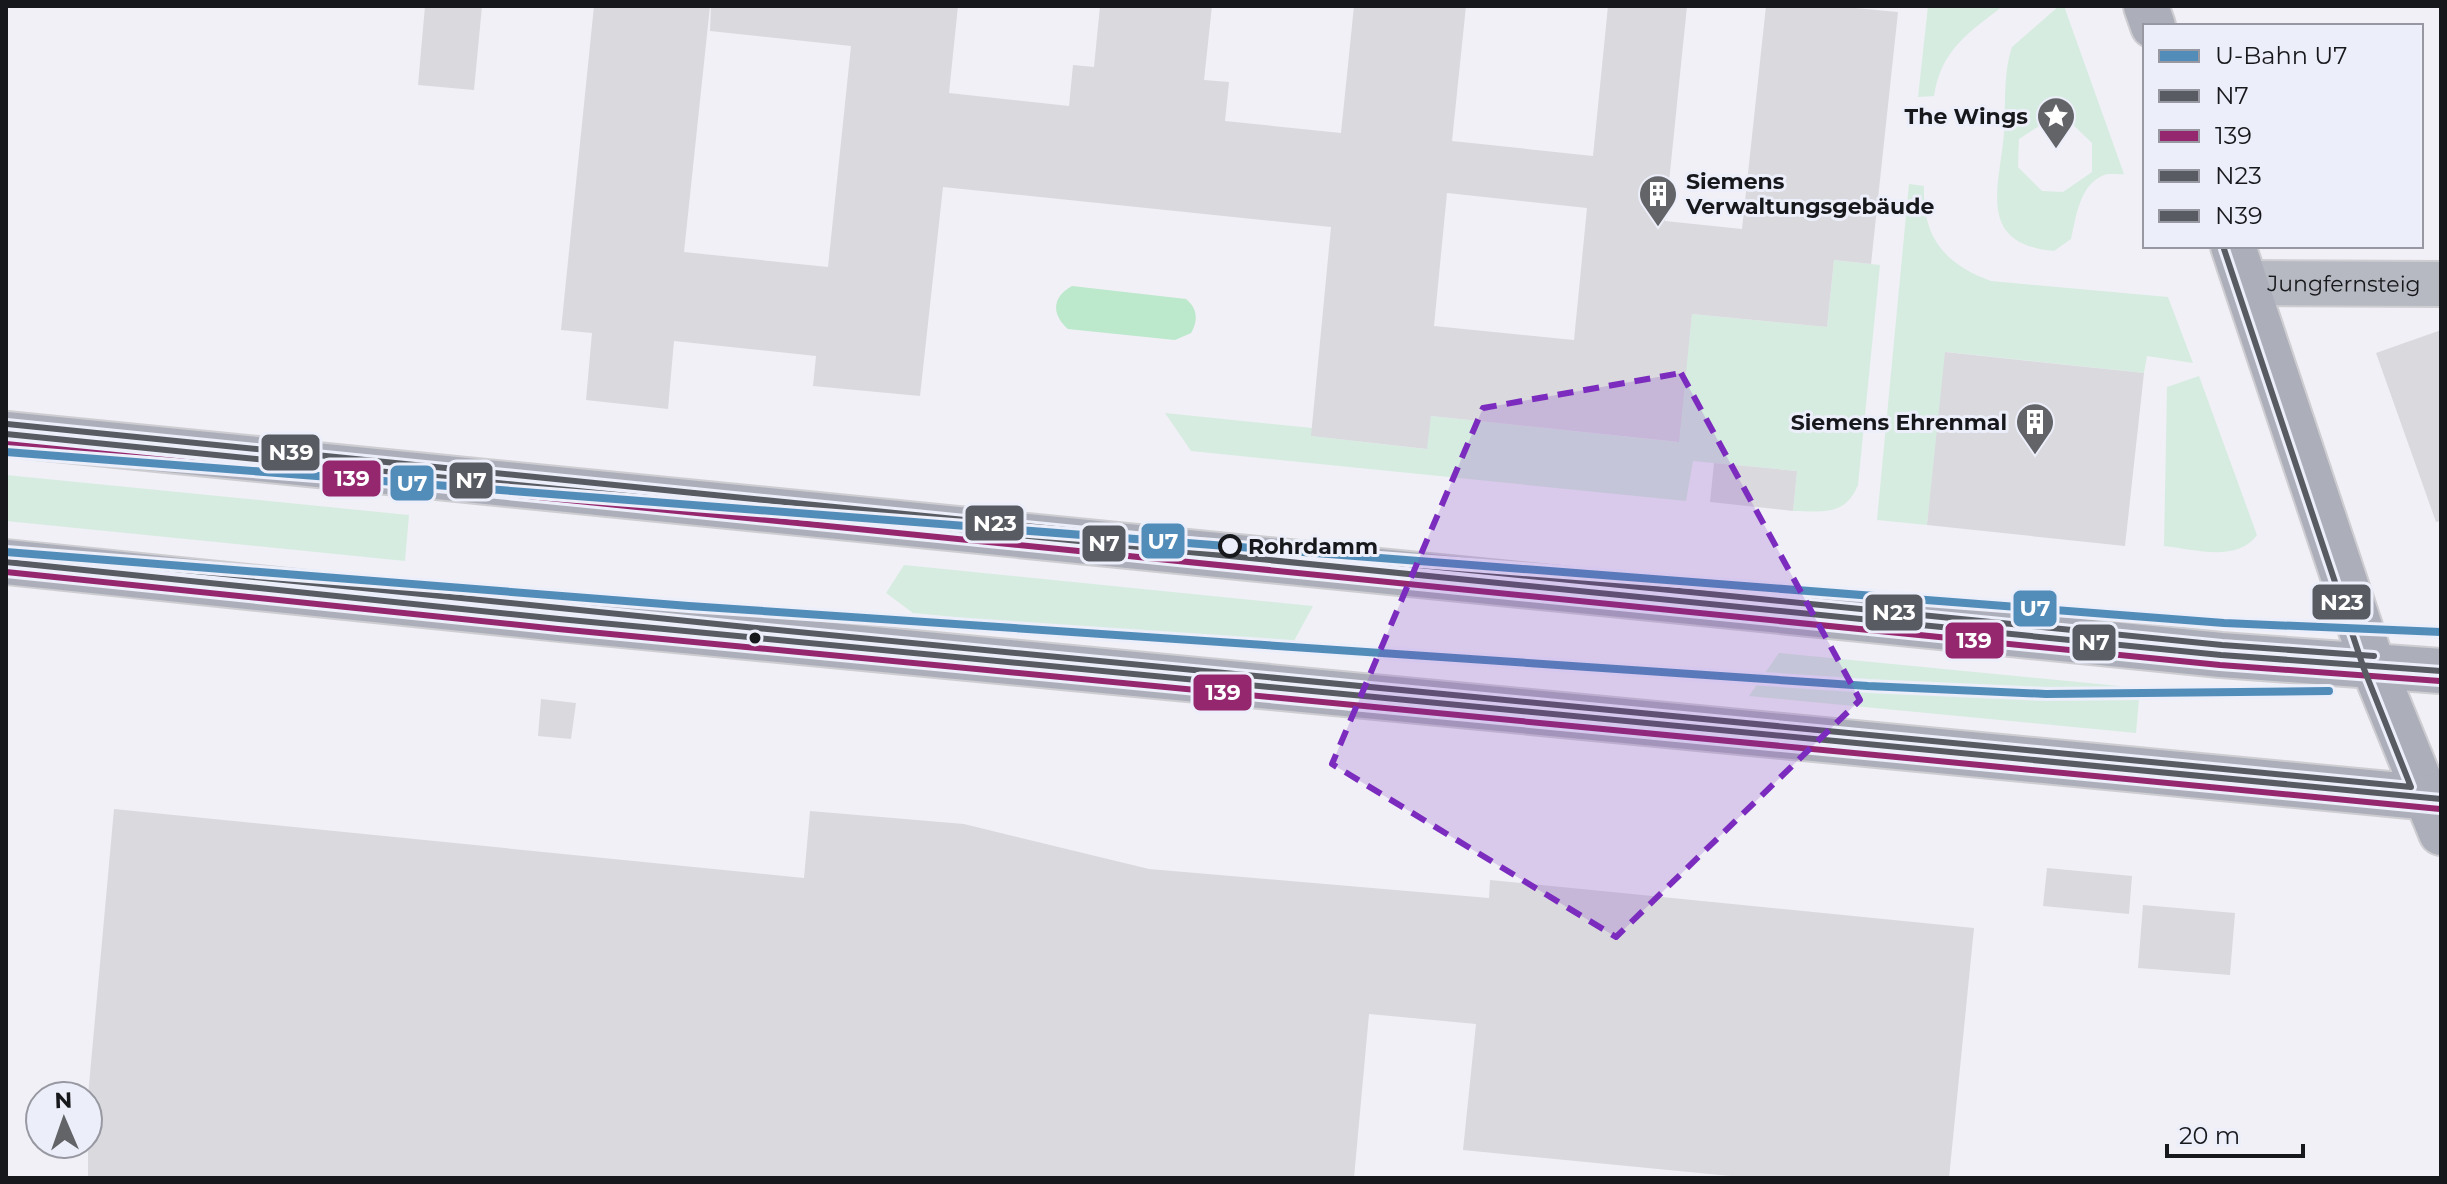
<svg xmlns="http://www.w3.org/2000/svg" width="2447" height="1184" font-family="Montserrat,sans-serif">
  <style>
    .green { fill: #d7ece0; fill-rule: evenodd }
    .water { fill: #bce8cc }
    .building { fill: #d9d9de; fill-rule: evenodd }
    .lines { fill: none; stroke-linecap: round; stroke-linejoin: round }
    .minor-casing { stroke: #ceced2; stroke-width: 48 }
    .secondary-casing { stroke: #ceced2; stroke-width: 48 }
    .minor { stroke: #b7b9c2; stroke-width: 44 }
    .secondary { stroke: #acaeb9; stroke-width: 44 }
    .bus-1-casing { stroke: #eceefa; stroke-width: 12 }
    .bus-2-casing { stroke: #eceefa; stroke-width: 12 }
    .bus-3-casing { stroke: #eceefa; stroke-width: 12 }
    .bus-4-casing { stroke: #eceefa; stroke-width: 12 }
    .bus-1 { stroke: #595b62; stroke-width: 6 }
    .bus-2 { stroke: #95276e; stroke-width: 6 }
    .bus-3 { stroke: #595b62; stroke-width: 6 }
    .bus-4 { stroke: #595b62; stroke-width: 6 }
    .metro-1-casing { stroke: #eceefa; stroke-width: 14 }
    .metro-1 { stroke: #528dba; stroke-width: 8 }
    .marked { fill: #7b2cbf; fill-opacity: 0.2; stroke: #7b2cbf; stroke-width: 6; stroke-dasharray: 16 10; stroke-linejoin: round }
    .stop-dot { fill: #eceefa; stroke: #17181c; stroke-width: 4 }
    .bus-dot { fill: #17181c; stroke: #eceefa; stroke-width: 3 }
    .labels { text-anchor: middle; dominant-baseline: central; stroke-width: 6; stroke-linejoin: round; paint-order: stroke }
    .poi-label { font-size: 22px; font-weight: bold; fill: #17181c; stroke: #eceefa; text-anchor: end }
    .street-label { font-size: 22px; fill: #17181c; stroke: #eceefa }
    .stop-label { font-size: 22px; font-weight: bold; fill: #17181c; stroke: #eceefa; text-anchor: start }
    .line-badge { stroke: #eceefa; stroke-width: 3 }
    .badge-label { font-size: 22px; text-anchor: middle; font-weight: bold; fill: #fff }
  </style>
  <rect width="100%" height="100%" fill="#f0f0f6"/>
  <g class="green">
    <path d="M1928 6H2003C1968 33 1941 50 1934 96L1918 97Z"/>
    <path d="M2059 6H2064L2124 174C2119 175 2109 173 2104 175 2079 185 2076 218 2071 239L2054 251C1975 244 2000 186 2004 133 2006 105 2003 73 2012 47ZM2048 120 2069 121 2092 143V172L2063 192 2042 191 2018 167 2019 139Z"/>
    <path d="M1909 184 1924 186C1922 236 1944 264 1991 281L2168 297 2193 363 2147 356 2144 373 1946 352 1927 525 1877 520Z"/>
    <path d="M1834 260 1880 265 1858 485C1845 517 1822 511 1793 511L1797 471 1693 461 1686 501 1191 451 1165 413 1312 428V436L1426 449 1431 416 1678 442 1692 314 1827 327Z"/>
    <path d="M2199 376 2257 535C2237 563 2194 549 2164 546L2167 387Z"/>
    <path d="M6 475 409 515 405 561 6 521Z"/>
    <path d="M904 565 1313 606 1289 650 913 613 886 593Z"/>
    <path d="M1779 653 2140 688 2136 733 1749 696Z"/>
  </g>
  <path class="water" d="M1072 286 1186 299C1198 309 1198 321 1191 333L1175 340 1068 329C1051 314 1052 297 1072 286Z"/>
  <g class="building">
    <path d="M425 6H482L474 90 418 85Z"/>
    <path d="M594 6H710L684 252 828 267 851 46 710 31 711 6H958L949 93 1069 106 1073 65 1094 67 1100 6H1212L1204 80 1229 82 1225 121 1341 133 1354 6H1466L1452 141 1593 156 1608 6H1687L1665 221 1742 229 1766 6H1855V8L1898 12 1871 264 1834 260 1827 327 1692 314 1679 442 1431 416 1427 449 1311 436 1331 227 943 187 920 396 813 386 816 356 674 341 668 409 586 400 592 333 561 330ZM1447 193 1587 208 1574 340 1434 326Z"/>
    <path d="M2441 330V521L2436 522 2376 353Z"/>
    <path d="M1945 352 2144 373 2125 546 1927 525Z"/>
    <path d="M1714 463 1797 471 1793 511 1710 502Z"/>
    <path d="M541 699 576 703 571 739 538 736Z"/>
    <path d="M114 809 804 878 810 811 964 824 1149 869 1489 898 1490 880 1974 928 1949 1178H1751L1463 1150 1476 1024 1369 1014 1354 1178H88V1096Z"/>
    <path d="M2047 868 2132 876 2129 914 2043 906Z"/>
    <path d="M2143 905 2235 913 2230 975 2138 968Z"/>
  </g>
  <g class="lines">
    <defs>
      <g id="minor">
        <path id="s1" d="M2246 283 2441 284"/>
      </g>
      <g id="secondary">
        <path d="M2146 6 2153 26"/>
        <path d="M2233 246 2373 666 2441 833"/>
        <path d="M6 434 2221 655 2441 671"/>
        <path d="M6 562 559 619 2441 799"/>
      </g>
    </defs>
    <use href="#minor" class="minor-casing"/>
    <use href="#secondary" class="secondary-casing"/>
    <use href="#minor" class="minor"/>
    <use href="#secondary" class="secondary"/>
    <defs>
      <g id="bus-1">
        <path d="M6 434 2221 655 2441 671"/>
        <path d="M6 562 559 619 2441 799"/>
      </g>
      <g id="bus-2">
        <path d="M6 444 2220 665 2440 681"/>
        <path d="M6 572 558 629 2440 809"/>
      </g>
      <g id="bus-3">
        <path d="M694 493 2222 645 2374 656"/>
        <path d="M756 628 2411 787 2364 669 2224 249"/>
      </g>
      <g id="bus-4">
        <path d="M7 424 694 493"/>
        <path d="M7 552 756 628"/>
      </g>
    </defs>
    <use href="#bus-1" class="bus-1-casing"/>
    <use href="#bus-2" class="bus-2-casing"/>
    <use href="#bus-3" class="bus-3-casing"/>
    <use href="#bus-4" class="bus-4-casing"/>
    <use href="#bus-1" class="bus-1"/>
    <use href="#bus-2" class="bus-2"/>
    <use href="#bus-3" class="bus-3"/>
    <use href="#bus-4" class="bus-4"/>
    <defs>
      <g id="metro-1">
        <path d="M6 452 2224 623 2441 632"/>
        <path d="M6 552 689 606 1868 686 2046 694 2329 691"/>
      </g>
    </defs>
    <use href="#metro-1" class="metro-1-casing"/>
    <use href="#metro-1" class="metro-1"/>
  </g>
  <path class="marked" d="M1681 373 1860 700 1616 937 1332 764 1483 408Z"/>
  <defs>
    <symbol id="sight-pin" viewBox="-11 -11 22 30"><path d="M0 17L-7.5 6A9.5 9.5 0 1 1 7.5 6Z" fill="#636468" stroke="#eceefa"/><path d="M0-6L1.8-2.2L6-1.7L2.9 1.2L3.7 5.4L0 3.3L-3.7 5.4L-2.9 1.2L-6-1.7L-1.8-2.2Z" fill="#fff"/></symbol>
    <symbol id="building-pin" viewBox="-11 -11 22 30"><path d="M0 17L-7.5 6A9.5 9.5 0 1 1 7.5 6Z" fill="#636468" stroke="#eceefa"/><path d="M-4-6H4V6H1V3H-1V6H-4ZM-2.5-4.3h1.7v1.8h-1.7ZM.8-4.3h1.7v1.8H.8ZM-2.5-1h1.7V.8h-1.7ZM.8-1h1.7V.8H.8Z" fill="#fff"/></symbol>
  </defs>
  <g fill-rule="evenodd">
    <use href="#sight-pin" x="2034" y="94" width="44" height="60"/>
    <use href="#building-pin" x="1636" y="172" width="44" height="60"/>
    <use href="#building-pin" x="2013" y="400" width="44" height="60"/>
  </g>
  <circle class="stop-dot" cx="1230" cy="546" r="10"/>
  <circle class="bus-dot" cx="755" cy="638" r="7"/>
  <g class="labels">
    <g class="poi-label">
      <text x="2028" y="116">The Wings</text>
      <text x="1686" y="181" text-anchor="start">Siemens<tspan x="1686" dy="25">Verwaltungsgebäude</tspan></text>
      <text x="2007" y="422">Siemens Ehrenmal</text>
    </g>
    <g class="street-label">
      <text stroke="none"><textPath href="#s1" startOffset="98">Jungfernsteig</textPath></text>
    </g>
    <g class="stop-label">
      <text x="1248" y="546">Rohrdamm</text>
    </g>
  </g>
  <g class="line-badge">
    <rect x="260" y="433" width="61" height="39" rx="8" fill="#595b62"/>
    <rect x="321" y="459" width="61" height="39" rx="8" fill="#95276e"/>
    <rect x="448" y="461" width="46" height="39" rx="8" fill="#595b62"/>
    <rect x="389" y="464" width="46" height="38" rx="8" fill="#528dba"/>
    <rect x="964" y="504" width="61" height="38" rx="8" fill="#595b62"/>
    <rect x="1140" y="522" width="46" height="38" rx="8" fill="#528dba"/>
    <rect x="1081" y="524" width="46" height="39" rx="8" fill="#595b62"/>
    <rect x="2311" y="583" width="61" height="38" rx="8" fill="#595b62"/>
    <rect x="2012" y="589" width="46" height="39" rx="8" fill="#528dba"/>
    <rect x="1864" y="593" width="60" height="39" rx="8" fill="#595b62"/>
    <rect x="1944" y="621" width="61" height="39" rx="8" fill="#95276e"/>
    <rect x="2071" y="623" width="46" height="39" rx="8" fill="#595b62"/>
    <rect x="1192" y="673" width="61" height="39" rx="8" fill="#95276e"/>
  </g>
  <g class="badge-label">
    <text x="291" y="460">N39</text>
    <text x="352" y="486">139</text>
    <text x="471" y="488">N7</text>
    <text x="412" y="491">U7</text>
    <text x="995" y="531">N23</text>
    <text x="1163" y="549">U7</text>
    <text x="1104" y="551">N7</text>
    <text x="2342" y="610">N23</text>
    <text x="2035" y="616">U7</text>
    <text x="1894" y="620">N23</text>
    <text x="1974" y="648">139</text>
    <text x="2094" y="650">N7</text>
    <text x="1223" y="700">139</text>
  </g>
  <rect width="2447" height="1184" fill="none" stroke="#17181c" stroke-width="16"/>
  <rect x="2143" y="24" width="280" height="224" fill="#eceefa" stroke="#9798a1" stroke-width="2"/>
  <rect x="2159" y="50" width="40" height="12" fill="#528dba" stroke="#9798a1" stroke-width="2"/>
  <text x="2215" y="64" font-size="24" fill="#17181c">U-Bahn U7</text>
  <rect x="2159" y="90" width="40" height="12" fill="#595b62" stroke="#9798a1" stroke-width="2"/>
  <text x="2215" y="104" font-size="24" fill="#17181c">N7</text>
  <rect x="2159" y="130" width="40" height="12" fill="#95276e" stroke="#9798a1" stroke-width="2"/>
  <text x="2215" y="144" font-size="24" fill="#17181c">139</text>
  <rect x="2159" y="170" width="40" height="12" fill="#595b62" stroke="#9798a1" stroke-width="2"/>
  <text x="2215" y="184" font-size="24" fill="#17181c">N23</text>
  <rect x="2159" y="210" width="40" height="12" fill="#595b62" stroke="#9798a1" stroke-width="2"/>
  <text x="2215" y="224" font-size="24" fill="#17181c">N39</text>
  <g transform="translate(64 1120) rotate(358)"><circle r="38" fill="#eceefa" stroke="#9798a1" stroke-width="2"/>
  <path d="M0-6L14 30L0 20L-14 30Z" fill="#636468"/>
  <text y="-12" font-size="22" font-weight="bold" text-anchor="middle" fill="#17181c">N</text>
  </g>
  <path d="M2167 1144v12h136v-12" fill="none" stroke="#17181c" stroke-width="4"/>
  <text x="2179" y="1144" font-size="24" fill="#17181c" stroke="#eceefa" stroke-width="6" paint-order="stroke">20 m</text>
</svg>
